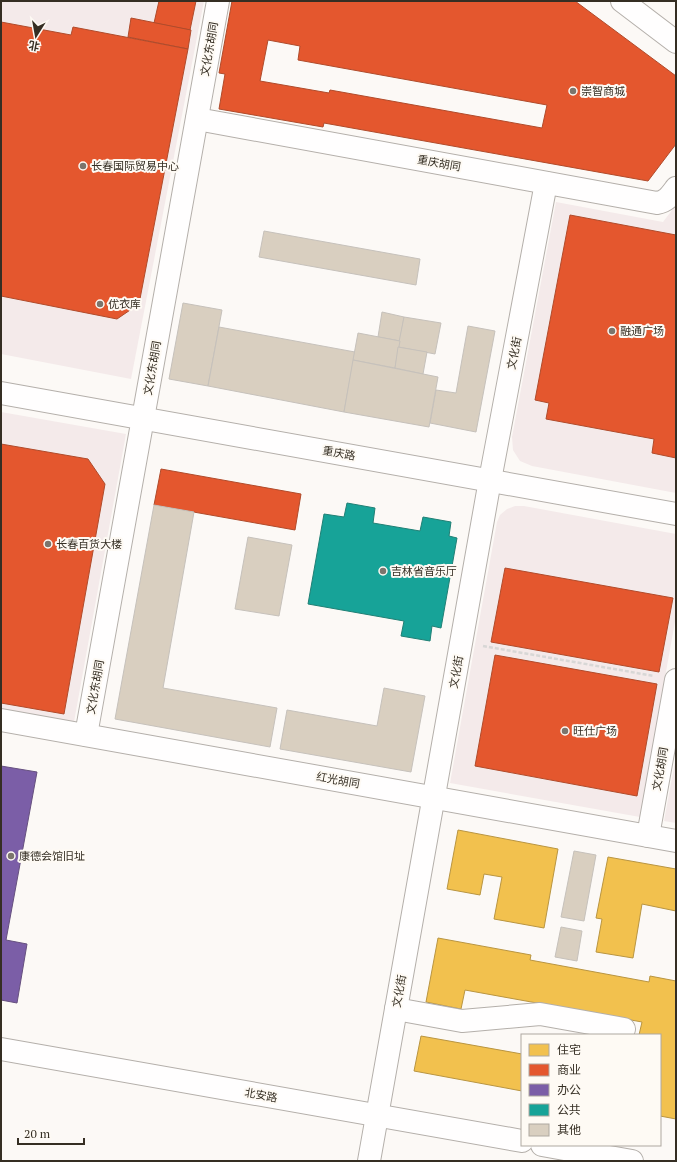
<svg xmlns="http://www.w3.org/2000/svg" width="677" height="1162" font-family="'PT Serif','Noto Sans SC',serif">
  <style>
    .commercial { fill: #f4eaea }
    .homes { fill: #f2c14e; stroke: #b99541 }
    .shops { fill: #e4572e; stroke: #b04b2b; fill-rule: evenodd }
    .offices { fill: #7b5ea7; stroke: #66507f }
    .public { fill: #17a398; stroke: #208075 }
    .building { fill: #d9cfc0; stroke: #c6c1bb }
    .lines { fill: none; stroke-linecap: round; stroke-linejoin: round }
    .minor-casing { stroke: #b4afaa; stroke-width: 24 }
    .major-casing { stroke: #b4afaa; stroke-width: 24 }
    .path { stroke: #d8d7d6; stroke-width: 2.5; stroke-dasharray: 4 2; stroke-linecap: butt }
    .minor { stroke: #fffefe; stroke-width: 22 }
    .major { stroke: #fffefe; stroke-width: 22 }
    .poi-dot { fill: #7b756d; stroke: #fefaf4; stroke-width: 1.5 }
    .labels { text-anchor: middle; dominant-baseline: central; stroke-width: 4; stroke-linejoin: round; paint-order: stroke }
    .street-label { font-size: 11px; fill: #352e23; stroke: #fefaf4 }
    .poi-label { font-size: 11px; fill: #352e23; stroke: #fefaf4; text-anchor: start }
  </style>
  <rect width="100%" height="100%" fill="#fcf9f6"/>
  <g class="commercial">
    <path d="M1 1H204L131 379 1 354Z"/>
    <path d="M556 202 663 222 676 205V493L532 466 520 461 513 450 512 437Z"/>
    <path d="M1 412 126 434 74 722 1 709Z"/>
    <path d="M515 506H524L676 534V616L640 817 450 783 497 522 500 515 507 509Z"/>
    <path d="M676 756V823L664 821Z"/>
  </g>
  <g class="homes">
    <path d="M458 830 558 849 544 928 494 919 502 877 484 874 480 895 447 889Z"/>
    <path d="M608 857 676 869V911L642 904 633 958 596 952 602 919 596 918Z"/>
    <path d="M438 938 531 955 530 960 649 982 650 976 676 981V1119L660 1116V1035H639L642 1022 465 990 461 1009 426 1002Z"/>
    <path d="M421 1036 522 1054V1091L414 1071Z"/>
  </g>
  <g class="shops">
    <path d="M159 1H196L190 30 154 23Z"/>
    <path d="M232 1H575L676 76V144L648 181 324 123 323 127 219 109 225 74 219 73ZM268 40 300 46 298 60 547 105 542 128 330 90 329 93 260 81Z"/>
    <path d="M131 18 191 30 188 49 128 37Z"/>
    <path d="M1 22 71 35 73 27 188 49 139 304 117 319 1 296Z"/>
    <path d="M570 215 676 235V458L652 453 654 439 546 419 549 403 535 400Z"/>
    <path d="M1 444 88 459 105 484 64 714 1 703Z"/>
    <path d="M161 469 301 494 295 530 154 505Z"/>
    <path d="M505 568 673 598 659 672 491 642Z"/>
    <path d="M495 655 657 684 637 796 475 766Z"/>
  </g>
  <path class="offices" d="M1 766 37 772 6 940 27 944 17 1003 1 1000Z"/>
  <path class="public" d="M347 503 375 508 373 523 420 531 423 517 451 522 449 536 457 538 441 628 432 626 430 641 401 636 404 621 308 604 324 514 344 517Z"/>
  <g class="building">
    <path d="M264 231 420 259 416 285 259 257Z"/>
    <path d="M183 303 222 310 208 386 169 379Z"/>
    <path d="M382 312 404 317 400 341 378 337Z"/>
    <path d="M404 317 441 323 435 354 398 347Z"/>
    <path d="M468 326 495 331 476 432 430 423 436 390 456 393Z"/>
    <path d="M219 327 355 352 344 412 208 386Z"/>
    <path d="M358 333 400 341 395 368 353 360Z"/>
    <path d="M398 347 427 352 423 374 395 368Z"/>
    <path d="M353 360 438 377 429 427 344 412Z"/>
    <path d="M154 505 194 512 163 688 277 708 270 747 115 719Z"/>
    <path d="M248 537 292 545 279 616 235 609Z"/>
    <path d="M384 688 425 696 411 772 280 749 287 710 377 726Z"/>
    <path d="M574 851 596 855 584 921 561 917Z"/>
    <path d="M561 927 582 931 577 961 555 957Z"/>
  </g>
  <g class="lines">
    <defs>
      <g id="minor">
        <path d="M622 1 676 42"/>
        <path d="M197 119 657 203C667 201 670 196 676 188"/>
        <path d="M1 720 676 841"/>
        <path d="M86 735 218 1"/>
        <path d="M648 836 676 680"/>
        <path d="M396 1009 462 1021 540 1014 624 1029"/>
        <path d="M1 1049 522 1141"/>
        <path d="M542 1145 632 1161"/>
        <path d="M369 1161 490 480 546 183"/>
      </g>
      <path id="major" d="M1 393 676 514"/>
    </defs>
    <use href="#minor" class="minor-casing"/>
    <use href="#major" class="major-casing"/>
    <path class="path" d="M483 646 654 676"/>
    <use href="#minor" class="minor"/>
    <use href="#major" class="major"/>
  </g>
  <g class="poi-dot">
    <circle cx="573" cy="91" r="4"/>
    <circle cx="83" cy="166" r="4"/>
    <circle cx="100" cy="304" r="4"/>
    <circle cx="612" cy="331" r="4"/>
    <circle cx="48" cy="544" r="4"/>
    <circle cx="383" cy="571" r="4"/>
    <circle cx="565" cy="731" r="4"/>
    <circle cx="11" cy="856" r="4"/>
  </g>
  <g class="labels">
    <g class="street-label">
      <text transform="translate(209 49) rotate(-80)">文化东胡同</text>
      <text transform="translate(439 163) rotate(10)">重庆胡同</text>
      <text transform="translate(514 353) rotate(-79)">文化街</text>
      <text transform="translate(152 368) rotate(-80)">文化东胡同</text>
      <text transform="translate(339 453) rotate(10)">重庆路</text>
      <text transform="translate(456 672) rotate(-80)">文化街</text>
      <text transform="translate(95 687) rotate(-80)">文化东胡同</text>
      <text transform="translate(660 769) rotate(-80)">文化胡同</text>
      <text transform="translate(338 780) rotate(10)">红光胡同</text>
      <text transform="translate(399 991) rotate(-80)">文化街</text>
      <text transform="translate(261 1095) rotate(10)">北安路</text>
    </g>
    <g class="poi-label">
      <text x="581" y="91">崇智商城</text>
      <text x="91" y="166">长春国际贸易中心</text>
      <text x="108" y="304">优衣库</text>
      <text x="620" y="331">融通广场</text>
      <text x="56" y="544">长春百货大楼</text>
      <text x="391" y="571">吉林省音乐厅</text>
      <text x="573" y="731">旺仕广场</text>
      <text x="19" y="856">康德会馆旧址</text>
    </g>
  </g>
  <rect width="677" height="1162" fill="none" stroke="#352e23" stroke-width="4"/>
  <rect x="521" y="1034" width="140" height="112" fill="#fefaf4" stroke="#aea8a0"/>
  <rect x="529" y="1044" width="20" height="12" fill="#f2c14e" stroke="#aea8a0"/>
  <text x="557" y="1054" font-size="12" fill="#352e23">住宅</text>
  <rect x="529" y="1064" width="20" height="12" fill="#e4572e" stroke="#aea8a0"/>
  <text x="557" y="1074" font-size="12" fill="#352e23">商业</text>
  <rect x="529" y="1084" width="20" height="12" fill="#7b5ea7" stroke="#aea8a0"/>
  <text x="557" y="1094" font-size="12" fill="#352e23">办公</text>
  <rect x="529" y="1104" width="20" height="12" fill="#17a398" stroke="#aea8a0"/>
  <text x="557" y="1114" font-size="12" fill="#352e23">公共</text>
  <rect x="529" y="1124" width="20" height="12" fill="#d9cfc0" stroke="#aea8a0"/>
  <text x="557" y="1134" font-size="12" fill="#352e23">其他</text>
  <g transform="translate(36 36) rotate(191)" stroke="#fefaf4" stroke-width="3" paint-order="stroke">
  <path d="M0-3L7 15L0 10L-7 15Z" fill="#352e23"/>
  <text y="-6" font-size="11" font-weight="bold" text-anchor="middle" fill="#352e23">北</text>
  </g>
  <path d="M18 1138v6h66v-6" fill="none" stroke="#352e23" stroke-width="2"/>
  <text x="24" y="1138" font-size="12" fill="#352e23" stroke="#fefaf4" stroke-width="3" paint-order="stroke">20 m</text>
</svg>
